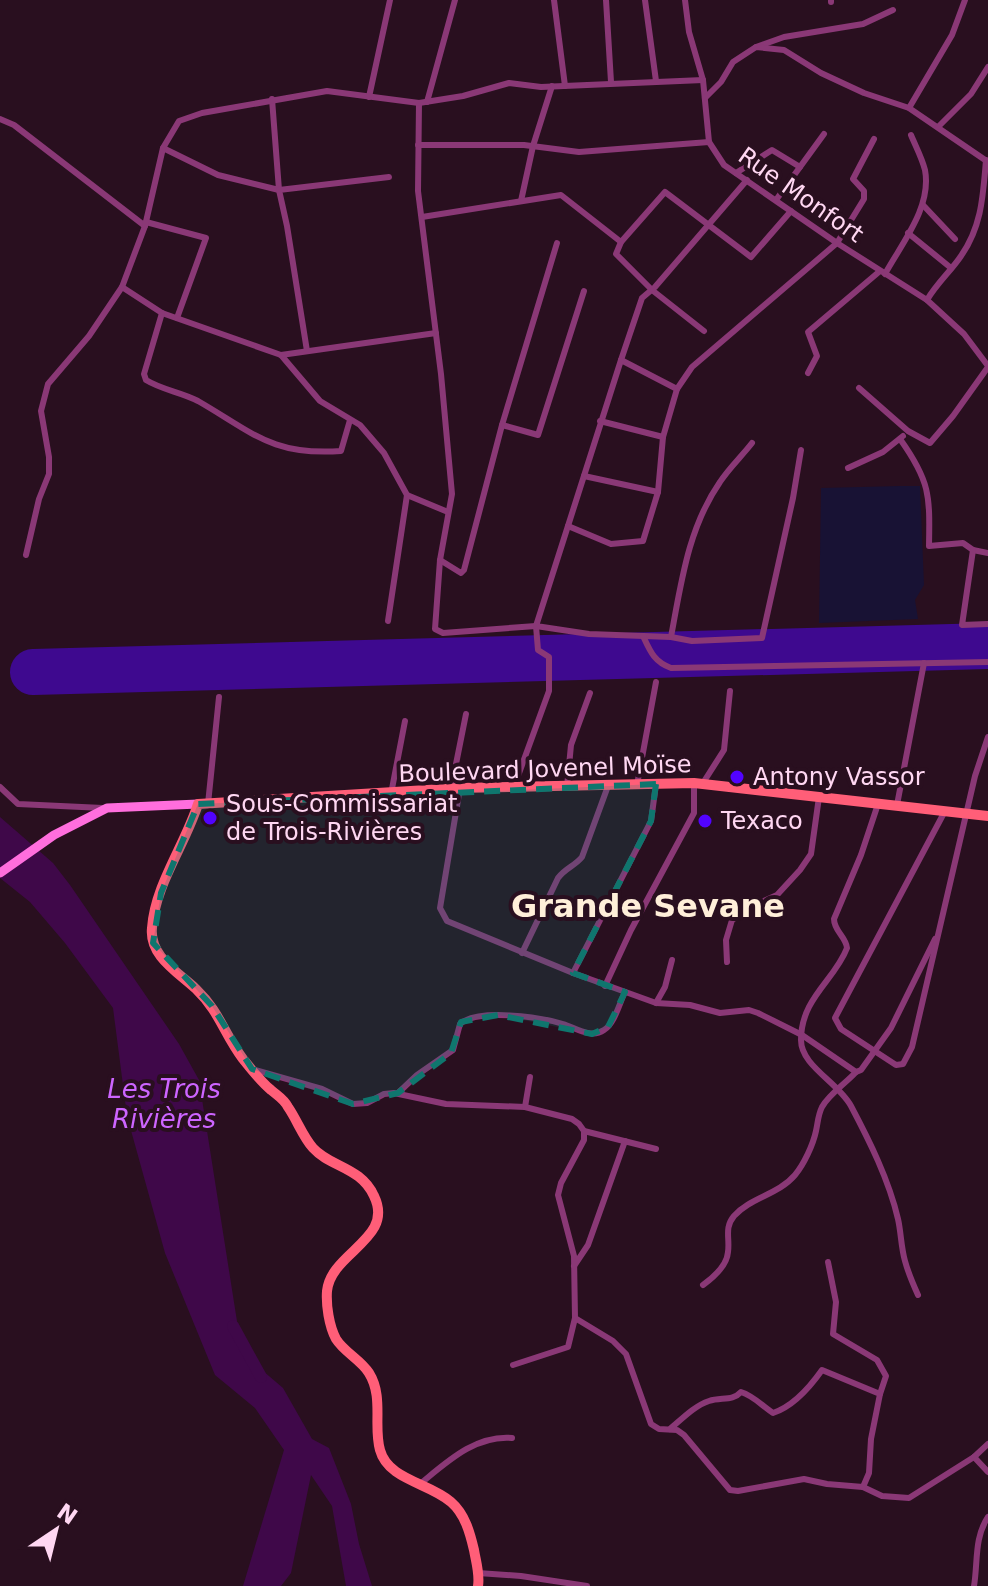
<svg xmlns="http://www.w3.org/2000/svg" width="988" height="1586" font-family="'DejaVu Sans',sans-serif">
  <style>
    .green { fill: #181234 }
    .water { fill: #3f0849 }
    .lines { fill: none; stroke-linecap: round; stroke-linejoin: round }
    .river { stroke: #3f0849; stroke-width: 12 }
    .runway { stroke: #3e098f; stroke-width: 46 }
    .street { stroke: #8a3876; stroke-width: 6 }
    .secondary { stroke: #ff6edd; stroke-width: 9 }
    .primary { stroke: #ff5e78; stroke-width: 10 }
    .marked { fill: #0f766e; fill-opacity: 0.2; stroke: #0f766e; stroke-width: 6; stroke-dasharray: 16 10; stroke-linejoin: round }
    .poi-dot { fill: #5203ff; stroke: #290f1f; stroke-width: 3 }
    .labels { text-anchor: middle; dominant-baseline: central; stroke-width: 8; stroke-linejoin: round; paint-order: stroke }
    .street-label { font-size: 24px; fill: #ffd7f2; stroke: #290f1f }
    .poi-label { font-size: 24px; fill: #ffd7f2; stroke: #290f1f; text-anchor: start }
    .water-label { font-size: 26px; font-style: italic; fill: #cd65ff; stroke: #290f1f }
    .district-label { font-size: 32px; font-weight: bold; fill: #ffefd9; stroke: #290f1f }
  </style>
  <rect width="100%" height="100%" fill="#290f1f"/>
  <path class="green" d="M900 486H920L924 585 915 600 918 619 819 623 821 488Z"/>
  <path class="water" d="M0 817 53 863 70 885 179 1044 199 1080 242 1353 283 1388 312 1439 329 1448 351 1504 359 1544 372 1586H346L332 1506 311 1475 291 1573 281 1586H243L284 1450 255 1408 215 1375 165 1253 127 1116 113 1008 65 943 30 902 0 878Z"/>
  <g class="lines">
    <path class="river" d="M233 1326 261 1377"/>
    <path class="runway" d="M33 672 988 646"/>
    <g class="street">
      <path d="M554 0 565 86"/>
      <path d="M606 0 611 82"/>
      <path d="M645 0 656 81"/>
      <path d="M685 0 689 32 703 80 709 142 724 165 837 243 927 300 964 334 988 366"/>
      <path d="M831 0V2"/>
      <path d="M756 47 784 37 863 24 893 10"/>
      <path d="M369 97 390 0"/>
      <path d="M705 98 721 82 733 62 756 47 784 50 821 73 864 93 909 108 988 162"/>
      <path d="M427 102 455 0"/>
      <path d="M419 103 418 191 441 374 452 494 440 560 435 629 443 633 536 626 538 650 549 657V691L514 787"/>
      <path d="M909 108 952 35 965 0"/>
      <path d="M0 119 14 125 145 226"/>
      <path d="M938 127 971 94 988 67"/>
      <path d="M418 145H524L579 152 709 142"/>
      <path d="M163 148 218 175 279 190 272 99"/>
      <path d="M736 173 772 150 800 167"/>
      <path d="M776 200 824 134"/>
      <path d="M521 201 533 146 552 86"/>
      <path d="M923 205 955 239"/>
      <path d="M422 217 561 195 621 242"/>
      <path d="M146 222 206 238 177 318"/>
      <path d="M908 233 951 268"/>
      <path d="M885 274C902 243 932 207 925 170 922 158 916 147 911 135"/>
      <path d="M122 287 162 313 281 355 320 401 360 425 384 453 407 495 388 621"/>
      <path d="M927 300C937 283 951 271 961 256 982 226 983 195 986 160"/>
      <path d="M162 313 144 374 146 380C162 390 181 392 198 401 252 432 272 456 341 451L350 420"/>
      <path d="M704 331 652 290 616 254 621 242 665 192 751 257 791 211"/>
      <path d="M307 351 287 226 279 190 389 177"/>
      <path d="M281 355 436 333"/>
      <path d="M621 360 642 298 655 287 747 180"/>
      <path d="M808 373 817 356 808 332 880 271"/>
      <path d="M859 388 908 431 930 443 953 416 988 367"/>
      <path d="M677 389 621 360 536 626 589 634 671 637 692 641 762 638 793 498 801 450"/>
      <path d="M600 421 663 437"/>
      <path d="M502 425 538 435 584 291"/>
      <path d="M900 439C930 481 930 495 929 546L963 543 973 550 988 553"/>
      <path d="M848 468 883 452 903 436"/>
      <path d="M584 476 658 492"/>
      <path d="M407 495 448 512"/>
      <path d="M568 526 611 544 643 541 658 492 663 437 677 389 692 367 837 243 864 199V191L853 179 874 139"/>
      <path d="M973 550 962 625 988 624"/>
      <path d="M26 555 39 499 49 474V457L41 411 48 384 89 336 122 287 145 226 163 148 179 121 202 113 327 91 419 103 463 96 509 83 541 87 703 80"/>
      <path d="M440 560 461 573 464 570 502 425 557 243"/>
      <path d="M643 636C650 651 654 662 671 668L988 662"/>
      <path d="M671 637C681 584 688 528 720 482 729 468 742 456 752 443"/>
      <path d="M703 783 724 750 730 691"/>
      <path d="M637 785 656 682"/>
      <path d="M0 787 18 804 103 808"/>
      <path d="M567 787 571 745 590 693"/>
      <path d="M460 788 440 908 447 921 573 973 656 1003 690 1005 720 1013 749 1010 758 1013 802 1035 856 1072 861 1070 891 1028 935 939"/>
      <path d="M451 789 466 714"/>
      <path d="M391 794 405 721"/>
      <path d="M208 804 219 697"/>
      <path d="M878 804 861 855 834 919C834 931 846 937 847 948 835 980 801 998 801 1040 801 1066 838 1082 851 1106 869 1140 889 1180 898 1219 901 1232 901 1247 905 1261 908 1272 913 1284 918 1295"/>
      <path d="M897 805 924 663"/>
      <path d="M945 811 835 1018 841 1029 896 1065 903 1064 912 1047 975 776 988 737"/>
      <path d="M522 953 558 878C565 868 575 866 582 857L608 786"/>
      <path d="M727 962 726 940 732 920 753 906 777 895 800 870 811 854 819 797"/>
      <path d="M573 973 651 821 656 784"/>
      <path d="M605 986 631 930 694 813V783"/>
      <path d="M656 1003 665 987 672 960"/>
      <path d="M252 1069 322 1089 353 1104 367 1103 384 1094 394 1093 446 1104 525 1107 572 1119 579 1124 584 1131V1140L561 1183 558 1195 574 1256 575 1318 613 1341 626 1354 651 1424 659 1429 677 1430 684 1435 730 1490 738 1491 804 1479 827 1484 863 1487 882 1496 909 1498 974 1457 988 1444"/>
      <path d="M398 1093 417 1075 453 1050 460 1024C478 1008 540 1017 563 1024 576 1028 591 1039 604 1030 615 1023 619 1004 625 992"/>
      <path d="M525 1107 530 1077"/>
      <path d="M584 1131 656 1149"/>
      <path d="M828 1262 836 1302 833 1334 877 1360 886 1376 880 1394"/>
      <path d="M574 1266 588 1245 625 1141"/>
      <path d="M703 1285C714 1277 727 1266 728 1252 730 1238 724 1228 734 1216 751 1197 778 1195 795 1175 804 1164 813 1145 816 1131 818 1122 818 1115 822 1107 829 1094 845 1084 856 1072"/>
      <path d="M513 1365 568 1347 575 1318"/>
      <path d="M670 1429C682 1419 694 1406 709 1401 721 1397 733 1401 741 1392 754 1396 762 1406 773 1413 794 1406 810 1387 822 1370L880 1394 871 1439 869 1473 863 1487"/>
      <path d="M974 1457 988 1472"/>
      <path d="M420 1484C447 1462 475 1435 512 1438"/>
      <path d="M478 1573 521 1576 587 1586"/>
      <path d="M974 1586C978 1562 974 1538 988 1517"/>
    </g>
    <path class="secondary" d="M0 873 54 835 107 808 198 804"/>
    <path class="primary" d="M478 1586C480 1574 476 1562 474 1550 470 1533 465 1514 451 1502 430 1483 388 1480 380 1450 373 1426 384 1397 369 1373 361 1360 344 1352 336 1339 329 1326 326 1305 327 1291 331 1252 395 1239 374 1196 361 1167 330 1167 313 1148 303 1137 297 1120 288 1107 284 1099 278 1096 271 1090 261 1082 251 1069 243 1059 224 1034 220 1012 196 989 178 972 149 956 152 928 155 885 185 845 198 804L460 788 694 783 988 816"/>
  </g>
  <path class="marked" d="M656 784 651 821 573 973 625 992 608 1027 592 1034 498 1015 461 1022 451 1053 398 1093 353 1104 252 1069 212 1006 153 943 161 893 198 804Z"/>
  <g class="poi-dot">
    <circle cx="737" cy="777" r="8"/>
    <circle cx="210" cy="818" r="8"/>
    <circle cx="705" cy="821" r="8"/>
  </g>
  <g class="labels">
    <g class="street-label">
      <text transform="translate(801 195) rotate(35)">Rue Monfort</text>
      <text transform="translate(545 769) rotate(-2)">Boulevard Jovenel Moïse</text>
    </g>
    <g class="poi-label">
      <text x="753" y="777">Antony Vassor</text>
      <text x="226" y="804">Sous-Commissariat<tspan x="226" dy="28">de Trois-Rivières</tspan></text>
      <text x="721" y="821">Texaco</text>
    </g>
    <g class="water-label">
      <text x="164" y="1089">Les Trois<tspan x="164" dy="30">Rivières</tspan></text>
    </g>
    <g class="district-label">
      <text x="648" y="906">Grande Sevane</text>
    </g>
  </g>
  <g transform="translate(56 1530) rotate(35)" stroke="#290f1f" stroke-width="6" paint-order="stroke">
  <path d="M0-6L14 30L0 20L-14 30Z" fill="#ffd7f2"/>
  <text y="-12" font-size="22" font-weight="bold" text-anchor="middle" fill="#ffd7f2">N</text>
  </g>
</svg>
